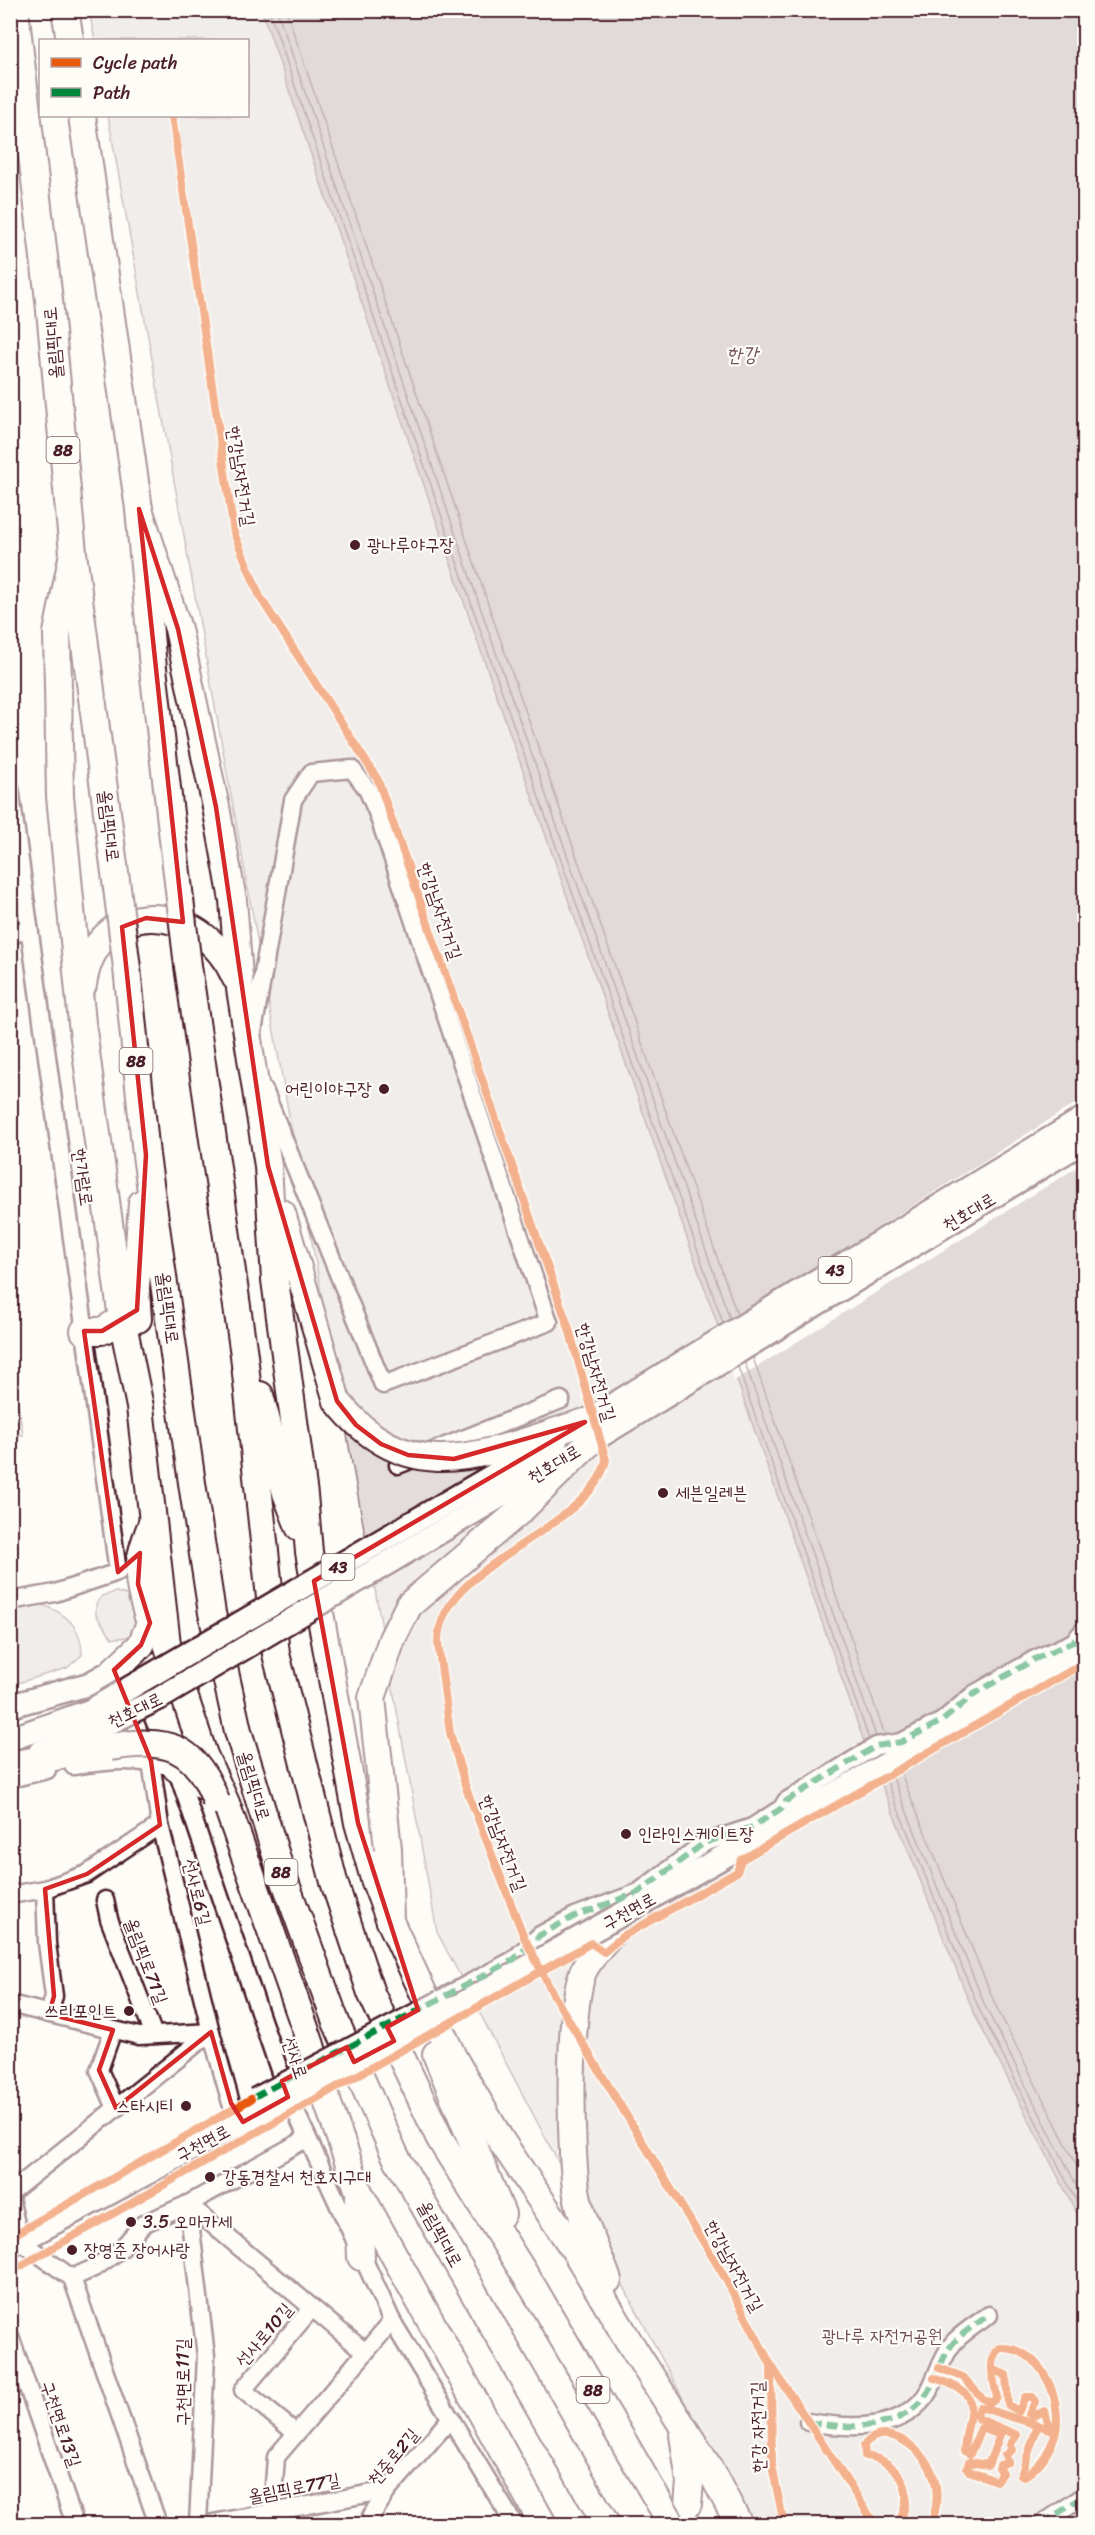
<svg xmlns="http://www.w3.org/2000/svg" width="1095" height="2535" font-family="Sriracha,'Poor Story',sans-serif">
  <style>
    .green { fill: #e3dcda; stroke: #967e82; stroke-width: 1.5 }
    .water { fill: #c0b1b1; stroke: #91777b; stroke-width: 1.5 }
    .pier { fill: #fdfcf7 }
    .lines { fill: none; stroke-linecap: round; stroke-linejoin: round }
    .shore { stroke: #795961; stroke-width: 1.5 }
    .minor-casing { stroke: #4a1f2b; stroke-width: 21 }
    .major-casing { stroke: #4a1f2b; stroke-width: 27 }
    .highway-casing { stroke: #4a1f2b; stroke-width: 30 }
    .minor { stroke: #fdfcf7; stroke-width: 16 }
    .major { stroke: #fdfcf7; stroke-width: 22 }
    .highway { stroke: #fdfcf7; stroke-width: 26 }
    .minor-bridge-casing { stroke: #4a1f2b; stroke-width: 21; stroke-linecap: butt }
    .major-bridge-casing { stroke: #4a1f2b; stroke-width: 27; stroke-linecap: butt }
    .highway-bridge-casing { stroke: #4a1f2b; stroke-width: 30; stroke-linecap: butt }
    .minor-bridge { stroke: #fdfcf7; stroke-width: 16 }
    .major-bridge { stroke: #fdfcf7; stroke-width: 22 }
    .highway-bridge { stroke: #fdfcf7; stroke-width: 26 }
    .quiet { stroke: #00873e; stroke-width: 6; stroke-dasharray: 12 6; stroke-linecap: butt }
    .cycleway-casing { stroke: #fdfcf7; stroke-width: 11 }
    .cycleway { stroke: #e8590c; stroke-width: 8 }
    .marked { fill: none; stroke: #d62828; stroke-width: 4.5; stroke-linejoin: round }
    .poi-dot { fill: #4a1f2b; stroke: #fdfcf7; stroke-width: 2 }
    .labels { text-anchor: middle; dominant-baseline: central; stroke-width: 4.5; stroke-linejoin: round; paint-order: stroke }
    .shield { fill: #fdfcf7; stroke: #806168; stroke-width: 1.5 }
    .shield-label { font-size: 16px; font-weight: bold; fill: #4a1f2b }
    .street-label { font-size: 18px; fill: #4a1f2b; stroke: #fdfcf7 }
    .poi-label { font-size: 18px; fill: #4a1f2b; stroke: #fdfcf7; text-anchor: start }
    .park-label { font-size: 18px; fill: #704e57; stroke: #fdfcf7 }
    .water-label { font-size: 20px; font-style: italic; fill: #73525a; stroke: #fdfcf7 }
  </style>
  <rect width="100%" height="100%" fill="#fdfcf7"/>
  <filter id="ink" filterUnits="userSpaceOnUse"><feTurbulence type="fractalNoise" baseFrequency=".0167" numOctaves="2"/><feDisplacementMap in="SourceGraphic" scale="12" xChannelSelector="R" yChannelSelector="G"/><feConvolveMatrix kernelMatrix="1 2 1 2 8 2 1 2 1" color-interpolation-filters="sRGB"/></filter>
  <g filter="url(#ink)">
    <g class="green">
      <path d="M89 11H262L474 631 862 1736 974 2013 1084 2227V2504L1055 2524H749L437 1932 108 116H248V40H95Z"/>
      <path d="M17 1397 23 1435 11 1437V1398Z"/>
      <path d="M116 1592C135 1595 138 1607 141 1625 133 1636 126 1639 112 1638L96 1615V1604L102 1596Z"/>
      <path d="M40 1604C66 1613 82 1626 82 1655L67 1668 11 1685V1608Z"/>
    </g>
    <path class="water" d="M262 11H1084V2227L974 2013 862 1736 474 631Z"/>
    <path class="pier" d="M1084 1098V1163L734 1381 716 1329Z"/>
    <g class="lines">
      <g class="shore">
        <path d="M269 10 480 629 723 1323"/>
        <path d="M277 10 487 627 730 1319"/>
        <path d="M286 10 495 624 737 1314"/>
        <path d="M753 1358 885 1735"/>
        <path d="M745 1363 876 1736"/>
        <path d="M738 1367 869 1739"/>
        <path d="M900 1771 995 2004 1084 2180"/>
        <path d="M892 1775 986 2008 1084 2200"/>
        <path d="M886 1779 980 2011 1084 2216"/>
      </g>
      <defs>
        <g id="minor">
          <path d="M10 788 118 1572 55 1593 10 1601"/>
          <path d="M10 936 29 928"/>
          <path d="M253 1032 293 800 311 773 352 769 367 789 377 812 549 1322 383 1385 264 1090"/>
          <path d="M398 1465 561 1400"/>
          <path d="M127 1703 151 1761 160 1825 211 2032 231 2103 243 2122"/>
          <path d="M73 1766C112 1760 138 1758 176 1768L287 2093 392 2321 514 2524"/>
          <path d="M10 1779 47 1770"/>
          <path d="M45 1889 47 1943 54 1996 49 2014"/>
          <path d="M10 1895 45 1889 87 1874 160 1825"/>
          <path d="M105 1900 109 1919 154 2035"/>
          <path d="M440 1999 513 1960 540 1935 575 1916 639 1892 704 1843 752 1827 782 1808 786 1801 876 1746 901 1742 942 1721 974 1694 1035 1659 1073 1642 1084 1630"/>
          <path d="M10 2004 139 2036 211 2032"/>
          <path d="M113 2030 99 2070 116 2108"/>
          <path d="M10 2193 211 2032"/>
          <path d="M10 2198 20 2241 72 2278 96 2267 121 2249 143 2224 188 2204 306 2139"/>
          <path d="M188 2204 206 2356 198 2524"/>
          <path d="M188 2204 365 2352"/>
          <path d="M72 2278 158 2524"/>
          <path d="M10 2336 75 2524"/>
          <path d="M808 2422C850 2429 905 2433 930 2389 938 2374 943 2353 956 2340 965 2331 978 2323 989 2315"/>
          <path d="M296 2433 243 2390 312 2308"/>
          <path d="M272 2512 276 2457 392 2321"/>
          <path d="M208 2524 388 2490"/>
          <path d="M372 2524 371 2516 388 2490 451 2418"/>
          <path d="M1042 2524 1084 2496"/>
        </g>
        <g id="major">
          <path d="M585 1422 1084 1118"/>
          <path d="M590 1442 1084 1141"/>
          <path d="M10 1706 89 1684 114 1670"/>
          <path d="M10 1739 90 1711"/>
          <path d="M40 1752 97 1729"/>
          <path d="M640 1904 1084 1652"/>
          <path d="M10 2246 261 2112"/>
        </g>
        <g id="highway">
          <path d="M15 10 49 300 73 553 117 888"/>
          <path d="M65 10 70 40"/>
          <path d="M82 116 139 509 153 668 180 899"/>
          <path d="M139 509 178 629 216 807 233 900 240 989 268 1166 275 1280 304 1495 309 1552 358 1823 374 1879 390 1921"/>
          <path d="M73 553 57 633 60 796 82 1023 122 1319 140 1407 167 1644 204 1755 226 1803 311 2045 328 2104 359 2192 543 2524"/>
          <path d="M188 966 244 1355 276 1654 334 1882 371 1993 440 2139 534 2289 653 2492"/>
          <path d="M127 968 146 1155 192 1483 212 1613 238 1731 278 1862 336 2022 395 2155 606 2524"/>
          <path d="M83 985C95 895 201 899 235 977"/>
          <path d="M282 1213 337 1401"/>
          <path d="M138 1319 136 1289 142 1203"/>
          <path d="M84 1331H102L122 1319"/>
          <path d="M260 1395 286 1493 299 1527"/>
          <path d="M114 1670 141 1645 150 1623C136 1579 134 1567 152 1523"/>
          <path d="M10 1765 110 1747"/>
          <path d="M176 1768 216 1794"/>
          <path d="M388 1849 390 1921 454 2059 500 2139 577 2254 628 2340 708 2466 739 2524"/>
          <path d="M436 2054 502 2214"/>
          <path d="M359 2198 361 2257"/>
          <path d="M608 2280C598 2252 583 2225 577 2195 570 2156 567 2000 585 1968 598 1945 620 1926 639 1906"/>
          <path d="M672 2524 688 2504 690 2482 683 2435"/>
        </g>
      </defs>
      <use href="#minor" class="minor-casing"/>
      <use href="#major" class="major-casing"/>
      <use href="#highway" class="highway-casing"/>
      <use href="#minor" class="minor"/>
      <use href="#major" class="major"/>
      <use href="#highway" class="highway"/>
      <defs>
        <path id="minor-bridge" d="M254 2097 440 1999"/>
        <g id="major-bridge">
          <path d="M90 1711 557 1438"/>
          <path d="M97 1729 160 1698 568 1456"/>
          <path d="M261 2112 460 2005 640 1904"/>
        </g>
        <g id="highway-bridge">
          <path d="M117 888 127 968"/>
          <path d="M180 899 188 966"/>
          <path d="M337 1401C411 1495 490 1451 585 1422"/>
          <path d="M110 1747C166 1738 195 1744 216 1801"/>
          <path d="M388 1849 372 1698 392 1639 409 1605 521 1510 590 1442"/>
          <path d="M653 2492 672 2524"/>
        </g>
      </defs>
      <use href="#minor-bridge" class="minor-bridge-casing"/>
      <use href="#major-bridge" class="major-bridge-casing"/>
      <use href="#highway-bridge" class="highway-bridge-casing"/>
      <use href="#minor-bridge" class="minor-bridge"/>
      <use href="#major-bridge" class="major-bridge"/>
      <use href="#highway-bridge" class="highway-bridge"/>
      <g class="quiet">
        <path d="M254 2097 513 1960 540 1935 575 1916 639 1892 704 1843 752 1827 782 1808 786 1801 876 1746 901 1742 942 1721 974 1694 1035 1659 1073 1642 1084 1630"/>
        <path d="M808 2422C850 2429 905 2433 930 2389 938 2374 943 2353 956 2340 965 2331 978 2323 989 2315"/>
        <path d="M1042 2524 1084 2496"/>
      </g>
      <defs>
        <g id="cycleway">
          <path d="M172 116 234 533 260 597 378 780 569 1329 606 1460C591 1531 437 1563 438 1643L450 1733 466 1788 524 1937 554 1996 724 2276 771 2365 875 2524"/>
          <path d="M10 2237 251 2099"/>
          <path d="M10 2272 591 1943 604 1952 623 1936 737 1872 741 1860 1084 1663"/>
          <path d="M771 2365 772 2466 784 2524"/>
          <path d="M992 2369 1006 2375 1008 2405 1019 2411 1025 2397H1033L1035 2402 1029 2414 1033 2416 1045 2411 1048 2423 1056 2427"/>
          <path d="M934 2378C988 2395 967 2408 964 2451L970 2454 981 2428 1000 2435 988 2465 969 2462 967 2468 969 2471 996 2481 1002 2473 999 2469 1000 2465 1008 2462 1005 2455 1012 2450 1010 2445 1017 2435 979 2419 977 2416 980 2407 1056 2431C1062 2397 1040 2346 1000 2348 985 2361 995 2381 997 2398L990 2403 981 2397 963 2377 939 2368"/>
          <path d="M1038 2425 1021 2475 1025 2476C1042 2465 1051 2450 1056 2431"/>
          <path d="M899 2524C901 2517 905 2509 906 2501 909 2477 888 2458 865 2456L864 2445C887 2418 927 2452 934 2478 939 2494 936 2509 932 2524"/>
        </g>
      </defs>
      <use href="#cycleway" class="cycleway-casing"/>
      <use href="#cycleway" class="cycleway"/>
    </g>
  </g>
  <path d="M0 0H1095V2535H0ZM139 509 178 629 216 807 268 1166 337 1401 356 1425 381 1444 408 1455 454 1459 585 1422 314 1581 358 1823 418 2010 387 2027 394 2041 354 2062 347 2047 282 2081 288 2097 243 2122 231 2103 211 2032 116 2108 99 2070 113 2030 49 2014 54 1996 45 1889 87 1874 160 1825 151 1761 114 1670 141 1645 150 1623 138 1584 140 1553 118 1572 84 1331H102L137 1310 146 1155 122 927 146 918 183 922Z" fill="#fdfcf7" fill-opacity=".55" fill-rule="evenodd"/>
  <path class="marked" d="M139 509 178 629 216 807 268 1166 337 1401 356 1425 381 1444 408 1455 454 1459 585 1422 314 1581 358 1823 418 2010 387 2027 394 2041 354 2062 347 2047 282 2081 288 2097 243 2122 231 2103 211 2032 116 2108 99 2070 113 2030 49 2014 54 1996 45 1889 87 1874 160 1825 151 1761 114 1670 141 1645 150 1623 138 1584 140 1553 118 1572 84 1331H102L137 1310 146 1155 122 927 146 918 183 922Z"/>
  <g class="poi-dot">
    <circle cx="355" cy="545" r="6"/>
    <circle cx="384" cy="1089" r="6"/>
    <circle cx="663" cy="1493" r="6"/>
    <circle cx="626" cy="1834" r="6"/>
    <circle cx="129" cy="2011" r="6"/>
    <circle cx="186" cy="2106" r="6"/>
    <circle cx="210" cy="2177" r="6"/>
    <circle cx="131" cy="2222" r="6"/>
    <circle cx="72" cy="2250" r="6"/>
  </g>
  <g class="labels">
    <g class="shield">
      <rect x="46.5" y="437" width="33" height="26" rx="4.5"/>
      <rect x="119.5" y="1048" width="33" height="26" rx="4.5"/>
      <rect x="818.5" y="1257" width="33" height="26" rx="4.5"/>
      <rect x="321.5" y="1554" width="33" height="26" rx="4.5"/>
      <rect x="264.5" y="1859" width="33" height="26" rx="4.5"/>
      <rect x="576.5" y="2377" width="33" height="26" rx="4.5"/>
    </g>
    <g class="shield-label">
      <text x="63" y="450">88</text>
      <text x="136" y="1061">88</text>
      <text x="835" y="1270">43</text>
      <text x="338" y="1567">43</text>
      <text x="281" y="1872">88</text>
      <text x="593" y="2390">88</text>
    </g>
    <g class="street-label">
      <text transform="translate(53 343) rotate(-95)">올림픽대로</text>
      <text transform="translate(241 476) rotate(81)">한강남자전거길</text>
      <text transform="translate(109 826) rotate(83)">올림픽대로</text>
      <text transform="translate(440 911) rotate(71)">한강남자전거길</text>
      <text transform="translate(83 1177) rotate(82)">한가람로</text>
      <text transform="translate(969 1212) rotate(-31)">천호대로</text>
      <text transform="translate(168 1308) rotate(82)">올림픽대로</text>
      <text transform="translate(596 1372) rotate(74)">한강남자전거길</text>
      <text transform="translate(554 1464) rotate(-31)">천호대로</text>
      <text transform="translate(135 1710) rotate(-26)">천호대로</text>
      <text transform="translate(254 1786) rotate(73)">올림픽대로</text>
      <text transform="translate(503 1843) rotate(69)">한강남자전거길</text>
      <text transform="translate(197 1892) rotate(76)">선사로6길</text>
      <text transform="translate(629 1911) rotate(-29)">구천면로</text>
      <text transform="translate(146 1961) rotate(69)">올림픽로71길</text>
      <text transform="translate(295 2058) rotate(71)">선사로</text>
      <text transform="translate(203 2143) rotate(-28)">구천면로</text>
      <text transform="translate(440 2234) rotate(61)">올림픽대로</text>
      <text transform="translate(734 2266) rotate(61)">한강남자전거길</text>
      <text transform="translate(264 2335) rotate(-50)">선사로10길</text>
      <text transform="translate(183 2382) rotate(-90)">구천면로11길</text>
      <text transform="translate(61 2424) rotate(71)">구천면로13길</text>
      <text transform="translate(758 2427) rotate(-91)">한강 자전거길</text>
      <text transform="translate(393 2457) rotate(-50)">천중로2길</text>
      <text transform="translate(294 2488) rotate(-11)">올림픽로77길</text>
    </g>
    <g class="poi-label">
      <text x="367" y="545">광나루야구장</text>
      <text x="372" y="1089" text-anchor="end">어린이야구장</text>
      <text x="675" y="1493">세븐일레븐</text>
      <text x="638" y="1834">인라인스케이트장</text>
      <text x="117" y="2011" text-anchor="end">쓰리포인트</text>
      <text x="174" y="2106" text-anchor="end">스타시티</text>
      <text x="222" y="2177">강동경찰서 천호지구대</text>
      <text x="143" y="2222">3.5 오마카세</text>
      <text x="84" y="2250">장영준 장어사랑</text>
    </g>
    <g class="park-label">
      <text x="882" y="2336">광나루 자전거공원</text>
    </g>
    <g class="water-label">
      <text x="742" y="354">한강</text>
    </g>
  </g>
  <rect width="1095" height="2535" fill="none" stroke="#fdfcf7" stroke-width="36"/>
  <rect x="18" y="18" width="1059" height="2499" fill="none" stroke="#4a1f2b" stroke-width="2" filter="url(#ink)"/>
  <rect x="39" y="39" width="210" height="78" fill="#fdfcf7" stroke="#b5a4a5" stroke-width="1.5"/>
  <rect x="51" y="58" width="30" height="9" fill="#e8590c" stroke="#b5a4a5" stroke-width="1.5"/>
  <text x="93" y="69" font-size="18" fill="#4a1f2b">Cycle path</text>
  <rect x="51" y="88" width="30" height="9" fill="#00873e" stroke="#b5a4a5" stroke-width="1.5"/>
  <text x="93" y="99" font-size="18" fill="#4a1f2b">Path</text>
</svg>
